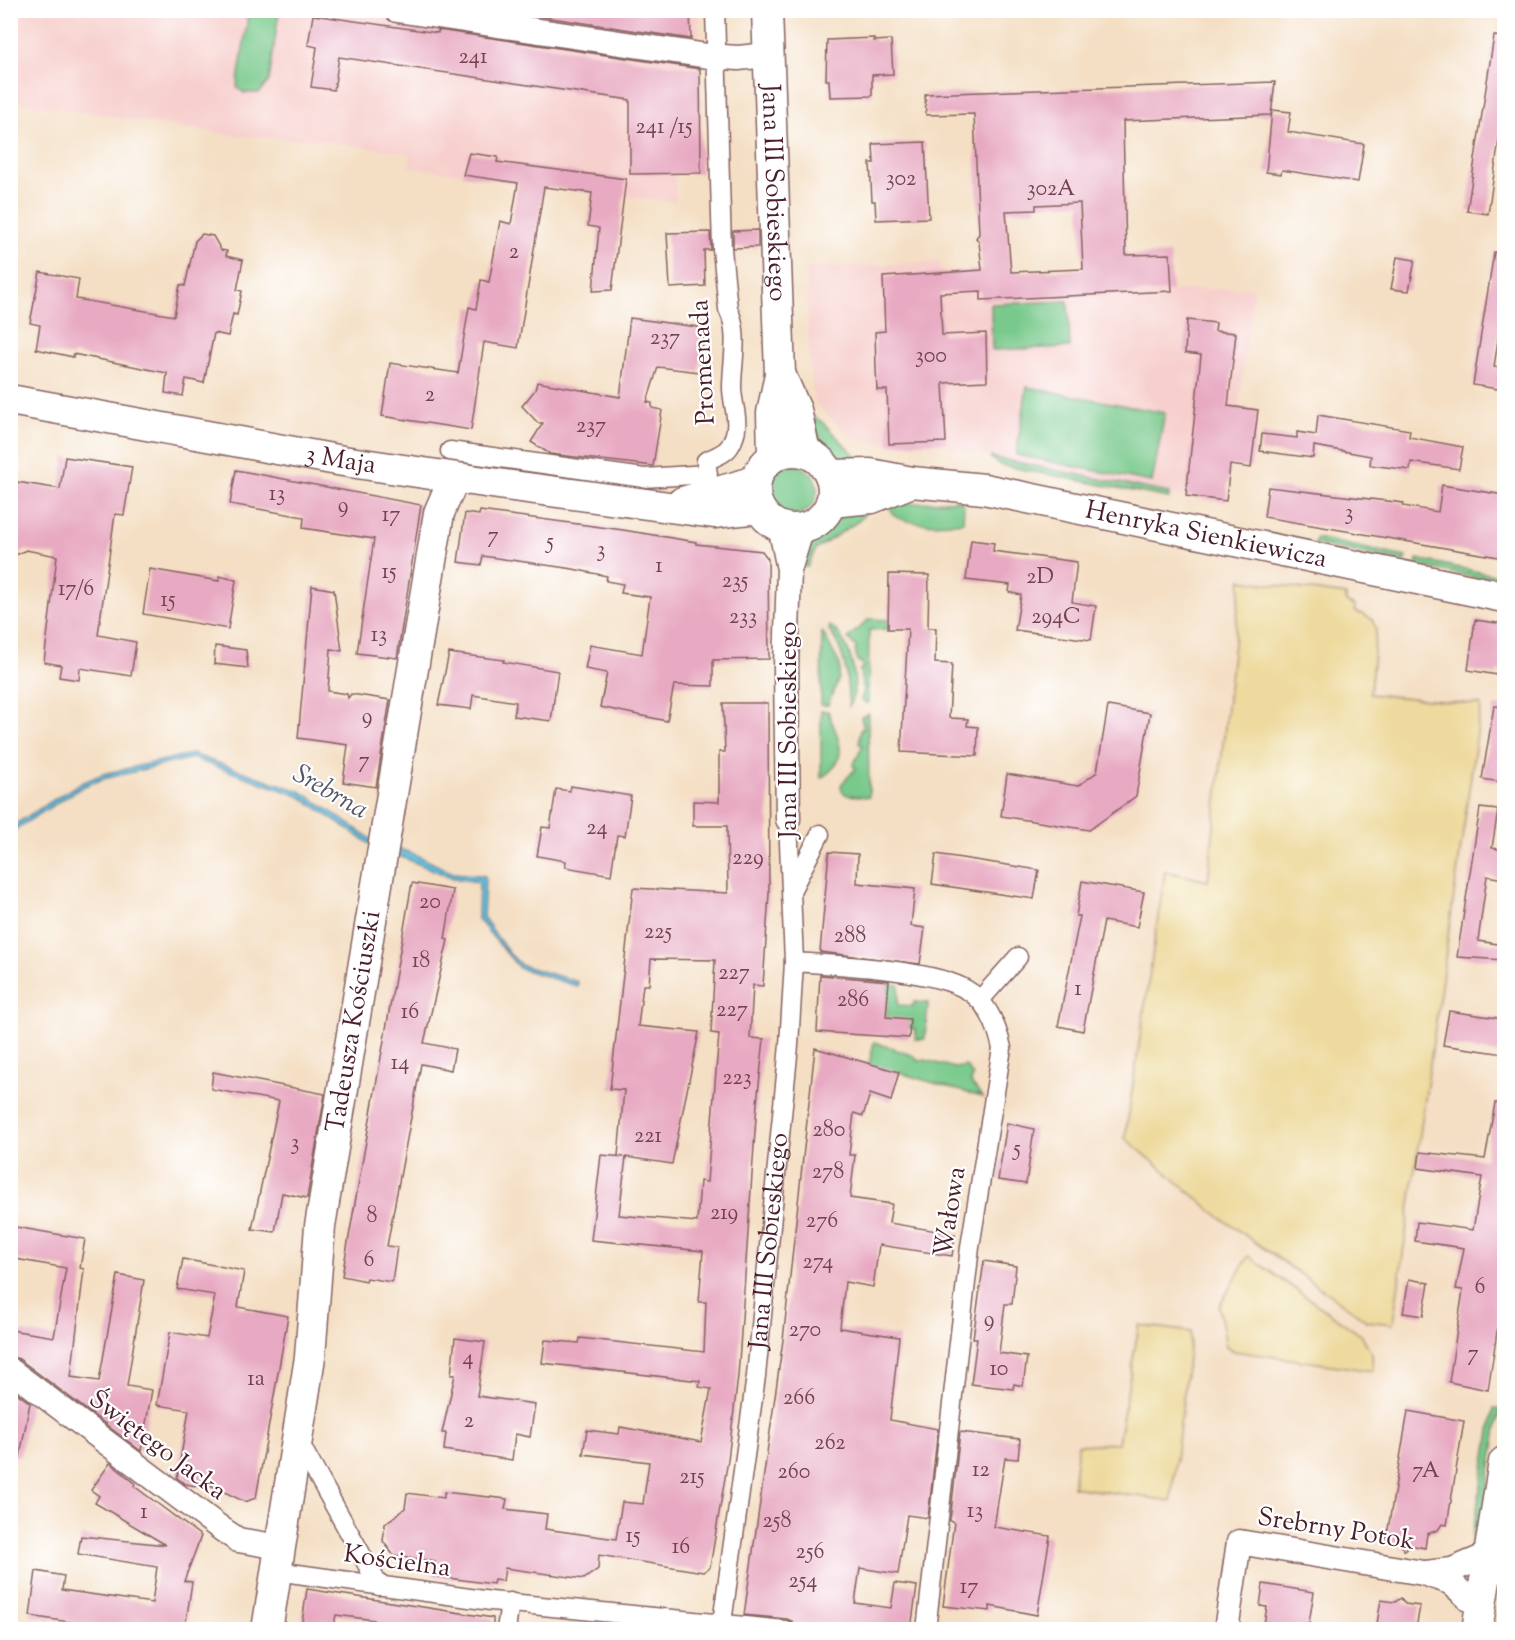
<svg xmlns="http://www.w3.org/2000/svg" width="1515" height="1640" font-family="'Sorts Mill Goudy',serif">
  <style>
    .built { fill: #f7d0cd }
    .green { fill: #78c98b; stroke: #61745b; stroke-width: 1.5 }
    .sand { fill: #eeda9e; stroke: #9c7c64; stroke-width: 1.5 }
    .water { fill: #61bfdf; stroke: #566f85; stroke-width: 1.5 }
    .building { fill: #e8aac2; fill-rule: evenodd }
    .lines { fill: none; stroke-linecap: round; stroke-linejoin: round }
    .pedestrian-casing { stroke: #866261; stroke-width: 21 }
    .minor-casing { stroke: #866261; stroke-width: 27 }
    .tertiary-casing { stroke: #866261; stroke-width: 33 }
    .pedestrian { stroke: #fff; stroke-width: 18 }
    .minor { stroke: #fff; stroke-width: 24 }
    .tertiary { stroke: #fff; stroke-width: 30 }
    .labels { text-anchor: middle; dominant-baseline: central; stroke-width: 4.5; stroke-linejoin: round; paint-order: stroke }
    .number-label { font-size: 22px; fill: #724251 }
    .street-label { font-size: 26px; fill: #4a1f2b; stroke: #fff }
    .water-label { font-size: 27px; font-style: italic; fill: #52576a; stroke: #fff }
  </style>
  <rect width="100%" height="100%" fill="#fff"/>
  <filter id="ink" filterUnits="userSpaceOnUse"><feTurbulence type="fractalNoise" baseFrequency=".0167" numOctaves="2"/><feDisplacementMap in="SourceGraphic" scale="12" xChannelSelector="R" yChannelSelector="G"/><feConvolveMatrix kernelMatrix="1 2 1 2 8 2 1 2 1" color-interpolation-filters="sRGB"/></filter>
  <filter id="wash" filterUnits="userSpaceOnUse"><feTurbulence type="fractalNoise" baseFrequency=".008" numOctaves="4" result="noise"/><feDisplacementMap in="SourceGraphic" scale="24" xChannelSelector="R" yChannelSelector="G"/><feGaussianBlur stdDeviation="1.35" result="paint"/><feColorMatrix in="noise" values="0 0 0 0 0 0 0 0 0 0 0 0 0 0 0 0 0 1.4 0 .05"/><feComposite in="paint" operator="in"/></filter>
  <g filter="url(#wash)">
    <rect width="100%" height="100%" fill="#f4dfc4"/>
    <g class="built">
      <path d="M10 11H699L701 173 675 174 676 202 603 194 409 167 410 154 324 141 230 135 11 101Z"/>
      <path d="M940 262V292L981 291 982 300 1254 287 1226 503 1184 497 968 452 947 446 946 443 888 445 852 438 814 402 809 356 806 268Z"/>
    </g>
    <g class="green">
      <path d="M208 11H279L269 81 259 93H244L237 87 248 17Z"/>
      <path d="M1068 301 1070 347 992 350 991 304Z"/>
      <path d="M1027 387 1165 413 1152 482 1016 455Z"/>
      <path d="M805 417H815L823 423 864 464C831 459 821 444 805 417Z"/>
      <path d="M990 457 1169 493V498L1000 465Z"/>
      <circle cx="792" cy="490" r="25"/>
      <path d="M959 500 964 504 963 522C944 524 909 526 893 515L890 505Z"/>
      <path d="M845 513H865L860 520 816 549 807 567H800C809 541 823 530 845 513Z"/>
      <path d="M1316 538 1406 557 1404 562 1315 544Z"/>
      <path d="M1417 559 1498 576 1502 580 1477 578 1416 565Z"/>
      <path d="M869 619 888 620V629L869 630 868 704 861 700 865 686H862L860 669H863L862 662H858L855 650 857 648 848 638Z"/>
      <path d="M830 626C851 639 862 688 849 706 846 677 848 655 829 630Z"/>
      <path d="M822 631 840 665 839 678 828 705H821Z"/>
      <path d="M821 711H828C837 738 853 758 821 778Z"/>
      <path d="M868 714 869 797 847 795 842 791 841 785 856 768 853 766 863 745 859 744 861 729H864L861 717Z"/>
      <path d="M889 984 899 985 898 1005 913 1006 914 1002 928 1003 925 1039H915L916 1030 886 1017Z"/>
      <path d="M874 1042 914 1056 918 1061 925 1060 955 1068 966 1066 973 1076 971 1083 982 1097 869 1064Z"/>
      <path d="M1494 1408 1500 1409 1480 1535 1469 1555Z"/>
    </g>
    <g class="sand">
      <path d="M1241 580 1346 595V602L1355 606V611L1372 619 1376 629 1370 694 1481 705 1393 1324 1367 1321 1218 1216 1125 1138 1165 871 1208 881Z"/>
      <path d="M1248 1256 1362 1336 1372 1354 1373 1371 1234 1351 1226 1346 1219 1307Z"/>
      <path d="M1139 1325 1191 1332 1171 1501 1073 1487 1078 1445 1118 1443Z"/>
    </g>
    <path class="water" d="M192 754 302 792 371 839 416 855 453 873 485 876 483 917 508 952 521 965 578 982 577 986 519 968 478 919 479 882 453 878 370 844 299 796 192 758 103 779 82 787 11 832V828L17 823 77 785 103 774Z"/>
    <g id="blocks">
      <g class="building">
        <path d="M498 10H690L691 39Z"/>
        <path d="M313 15 438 33V30L700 69 701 173 630 174V100L339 57 334 90 311 87 317 47 308 45Z"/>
        <path d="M1494 36 1504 37V106L1488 214 1467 211Z"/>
        <path d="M874 38V41L891 40 893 74 872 75V96L830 97 829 80H826L827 40Z"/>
        <path d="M1275 82 1271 115 1123 121 1126 255 1170 254 1172 291 981 300V291L940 293 942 335 986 333 987 381 943 383 946 442 889 444 887 390H877L876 369 875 332 885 331 883 277 982 270 979 242 976 238 979 234 974 114 926 115 925 94ZM1080 203 1083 269 1011 272 1006 211 1036 210V205Z"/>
        <path d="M1272 110 1291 112 1288 132 1364 144 1358 182 1282 170 1281 174 1266 172Z"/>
        <path d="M925 142 929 218 876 220 875 201H872L870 163H874L873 144Z"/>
        <path d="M469 153 498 157 497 162 626 179 612 290 593 291 599 228 588 226 592 193 544 187 518 348 484 342 471 430 382 416 390 363 458 373 469 307 476 309 481 280 489 282 500 221 511 224 518 183 463 175Z"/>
        <path d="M758 230V247L733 248V231Z"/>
        <path d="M710 232 711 250H704L705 286 670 288 667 233Z"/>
        <path d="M202 234 213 236 221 250 227 251 226 256 243 260 237 290 242 291 237 315 233 314 228 336 214 333 204 383 186 379 183 396 165 393 167 373 73 354V357L36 349 40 325 30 323 40 272 79 279 76 299 174 316 180 285 185 286 195 241Z"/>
        <path d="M1494 252 1504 253V328L1500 327 1494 367 1504 369V390L1473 385Z"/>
        <path d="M1397 257 1415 260 1409 291 1391 289Z"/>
        <path d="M630 318 705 328 699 372 658 367 647 402 652 403V408L662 410 653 466 550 454 531 442 543 423H538L522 406 535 390 537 382 620 397Z"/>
        <path d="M1187 320 1216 323 1215 331 1236 333 1228 406 1258 410 1251 468 1230 465 1226 501 1186 496 1201 355 1185 353Z"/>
        <path d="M1318 415 1410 430 1409 437 1463 447 1459 469 1411 462 1410 470 1370 465 1371 456 1314 446 1313 458 1260 451 1262 434 1297 438V432L1316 435Z"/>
        <path d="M65 457 132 467 124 515 115 514 98 635 136 642 131 676 80 668 79 680 59 677 61 665 44 662 57 556 26 550 10 558V481L60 489Z"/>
        <path d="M236 470 421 505 397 658 357 653 374 539 303 528 304 517 230 504Z"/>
        <path d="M1442 485 1504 495V558L1264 517 1268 487 1404 503 1403 506 1438 512Z"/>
        <path d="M480 511 623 530 696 542V544L762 551 768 559 769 659 713 660V686L674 685 667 721 600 707 607 673 585 669 590 645 642 654 650 597 621 593 623 584 606 581 607 576 573 569 483 556 481 565 458 562 465 513 479 515Z"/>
        <path d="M971 540 994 543 993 551 1077 562 1072 602 1096 606 1091 640 1015 630 1021 595 1009 592 1010 585 966 580Z"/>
        <path d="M150 569 219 581V576L236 580 228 629 143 614Z"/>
        <path d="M889 574 929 575 928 628H936L935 663 952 664 949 718 968 719 967 726 978 727 977 756 901 752 908 629H888Z"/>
        <path d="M312 586 334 590 342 651 331 649 328 691 347 694 348 698 351 694 390 700 376 787 343 782 348 745 298 738Z"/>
        <path d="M1475 620 1504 624V673L1497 671V675L1468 670Z"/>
        <path d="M215 646 246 650 248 668 214 664Z"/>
        <path d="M449 653 504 660 503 662 558 671 551 721 514 716 516 702 473 695 471 709 438 705Z"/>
        <path d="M723 703H768L769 893 763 986 753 985 750 1038 764 1039 757 1103 738 1376 728 1460 710 1567 703 1572 599 1555 598 1569 584 1579 505 1568 503 1581 494 1580 493 1584 433 1576 435 1561 394 1556 383 1541 385 1524 405 1508 407 1493 444 1498V1492L507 1499 505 1509 547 1514 545 1529 616 1539 622 1502 643 1504 649 1462 583 1454 587 1430 619 1434 620 1427 701 1442 711 1389 699 1387 700 1381 542 1363 545 1340 579 1343 580 1338 704 1352 706 1302H699L703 1251 591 1240 601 1155 624 1157 618 1156 624 1090 610 1089 633 888 728 893 727 826H693V801L719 802V752H725ZM651 959 715 960 711 1033 719 1034 707 1182 700 1181 697 1222 619 1215 626 1157 672 1164 699 1032 638 1026 643 985H649Z"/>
        <path d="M1108 706 1150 713 1136 796 1089 830 1001 816 1007 774 1078 786 1097 772Z"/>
        <path d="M1494 706 1504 707V752L1500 782 1482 779Z"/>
        <path d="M571 786 631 796 625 836 617 835 611 875 565 867 566 861 537 856 542 827 550 828 556 789 570 791Z"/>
        <path d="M1480 808 1498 810 1492 848 1504 850V879L1487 876 1478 941 1504 945V960L1457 957Z"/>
        <path d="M829 852 858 854 857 883 915 889 911 926 925 928 920 964 820 952Z"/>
        <path d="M936 854 1039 870 1034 899 932 884Z"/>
        <path d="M1082 881 1144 892 1137 927 1104 921 1083 1031 1058 1026 1080 916H1076Z"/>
        <path d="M412 883 453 890 445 939 448 940 424 1043 455 1049 451 1070 421 1064 387 1246 397 1247 392 1282 367 1278 366 1281 342 1276Z"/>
        <path d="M820 975 889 981 886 1017 910 1019 909 1038 817 1032Z"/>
        <path d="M1449 1011 1504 1019V1054L1443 1045Z"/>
        <path d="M815 1048 899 1072 891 1101 870 1094 863 1116 854 1113 849 1155H855L850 1198 892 1204 889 1223 955 1234 952 1256 879 1245 873 1287 845 1282 840 1328 899 1337 890 1420 938 1429 928 1518 907 1515 898 1574 860 1568 855 1603 891 1608 895 1583 917 1586 911 1629 815 1627V1629H796L792 1621 787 1619 744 1615 783 1340Z"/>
        <path d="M213 1072 325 1094 307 1198 282 1193 275 1232 252 1229 279 1101 211 1089Z"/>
        <path d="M1495 1103H1504V1287L1488 1390 1449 1382 1463 1290 1456 1289 1464 1248 1415 1241 1417 1222 1473 1230 1482 1177 1418 1168 1420 1152 1485 1159Z"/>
        <path d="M1007 1123 1034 1129 1026 1184 998 1180Z"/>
        <path d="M10 1226 85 1239 80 1268 84 1269 71 1377 99 1381 118 1275 144 1280 127 1386 152 1390 141 1451 19 1359 10 1356V1330L54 1337 66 1268 10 1258Z"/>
        <path d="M183 1259 244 1271 238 1307 288 1316 256 1498 245 1502 206 1483 205 1488 186 1484 177 1478 189 1410 157 1405 170 1332 207 1338 215 1295 177 1289Z"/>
        <path d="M984 1261 1016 1266 1012 1304H1005L999 1353 1027 1357 1023 1386 1014 1384 1013 1389 971 1384 977 1338H973Z"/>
        <path d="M1409 1279 1429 1283 1423 1316 1403 1313Z"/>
        <path d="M455 1338 485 1342 477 1396 535 1404 530 1437 515 1434 512 1460 444 1450 446 1433H442L455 1375H451Z"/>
        <path d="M10 1388 30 1403 20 1456H10Z"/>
        <path d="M1408 1411 1464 1421 1447 1525 1442 1524 1438 1530 1427 1534 1425 1548 1410 1545 1404 1550 1401 1544 1386 1541Z"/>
        <path d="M960 1432 1020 1439 1018 1459 1005 1458 994 1527 1050 1536 1037 1615 990 1606V1611L943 1606 954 1522 950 1521Z"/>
        <path d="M110 1463 135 1483 134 1486 201 1536 184 1581 192 1582 185 1629H68L70 1622 30 1616 36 1571 64 1576 62 1590 152 1603 157 1567 78 1554 81 1536 166 1545 95 1503 99 1496 91 1490Z"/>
        <path d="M1263 1584 1314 1592 1308 1629H1263L1267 1607 1260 1606Z"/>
        <path d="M307 1589 493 1618V1629H373L374 1620 336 1615 333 1629H301Z"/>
        <path d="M1401 1598 1405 1604 1420 1606 1416 1629H1376L1381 1600 1395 1602Z"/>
      </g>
    </g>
  </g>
  <g filter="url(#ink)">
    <use href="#blocks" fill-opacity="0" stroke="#866261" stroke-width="1.5"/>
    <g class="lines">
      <defs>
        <g id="pedestrian">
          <path d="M450 451 644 478 708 474 706 461C714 457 725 454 730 446 743 424 732 407 732 387 732 362 740 332 728 309L722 249 715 10"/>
          <path d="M792 889 820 834"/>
          <path d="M794 962C836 965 933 969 967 990 988 1002 997 1026 1002 1048L970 1247 926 1630"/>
          <path d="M980 1000 1018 957"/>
          <path d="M305 1453 379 1586"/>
          <path d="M276 1571 491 1601 785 1630"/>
          <path d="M506 1630 510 1602"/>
          <path id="s1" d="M721 1630 756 1376 789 1045 794 962 788 819"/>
        </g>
        <g id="minor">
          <path d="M397 10 708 56 738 58 768 55"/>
          <path d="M780 526 789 569 786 667 788 819"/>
          <path d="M790 567 802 528"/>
          <path d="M10 1370 223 1530 238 1540 280 1547"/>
          <path d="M1426 1573 1452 1570 1490 1554"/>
          <path d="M1226 1630 1239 1542 1423 1573 1450 1582 1480 1608"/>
        </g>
        <g id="tertiary">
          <path id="s2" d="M767 10 780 374 772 413 773 457"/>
          <path d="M780 374 796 410 805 452"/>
          <path id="s3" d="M10 400 343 461 505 485 714 513 759 508"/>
          <circle cx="794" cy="490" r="39"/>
          <path id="s4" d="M830 475 870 474 912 482 984 489 1504 597"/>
          <path d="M683 502 756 481"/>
          <path d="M831 502 872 498 912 482"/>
          <path id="s5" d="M267 1630 310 1357 320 1226 439 513 454 478"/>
          <path d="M1477 1630 1504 1462"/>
        </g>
      </defs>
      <use href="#pedestrian" class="pedestrian-casing"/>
      <use href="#minor" class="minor-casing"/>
      <use href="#tertiary" class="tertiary-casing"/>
      <use href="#pedestrian" class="pedestrian"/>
      <use href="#minor" class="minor"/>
      <use href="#tertiary" class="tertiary"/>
    </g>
  </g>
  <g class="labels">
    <g class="number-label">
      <text x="473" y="58">241</text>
      <text x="664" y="128">241 /15</text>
      <text x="901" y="180">302</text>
      <text x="1051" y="190">302A</text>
      <text x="514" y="253">2</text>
      <text x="665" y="339">237</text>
      <text x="931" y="357">300</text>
      <text x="430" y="396">2</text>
      <text x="591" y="427">237</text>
      <text x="277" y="495">13</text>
      <text x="343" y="507">9</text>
      <text x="1349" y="514">3</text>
      <text x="391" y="516">17</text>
      <text x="493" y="537">7</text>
      <text x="550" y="543">5</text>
      <text x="601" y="551">3</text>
      <text x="659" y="567">1</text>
      <text x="389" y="573">15</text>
      <text x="1040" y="578">2D</text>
      <text x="735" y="582">235</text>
      <text x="76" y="590">17/6</text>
      <text x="168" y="601">15</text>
      <text x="743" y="618">233</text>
      <text x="1056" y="618">294C</text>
      <text x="379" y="636">13</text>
      <text x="367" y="718">9</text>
      <text x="364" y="762">7</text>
      <text x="597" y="829">24</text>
      <text x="748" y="859">229</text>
      <text x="430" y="903">20</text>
      <text x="658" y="933">225</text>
      <text x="850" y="937">288</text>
      <text x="421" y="962">18</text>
      <text x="734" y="974">227</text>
      <text x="1078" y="990">1</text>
      <text x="853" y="1001">286</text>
      <text x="732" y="1011">227</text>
      <text x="410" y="1013">16</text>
      <text x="400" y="1064">14</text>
      <text x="737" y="1079">223</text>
      <text x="829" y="1131">280</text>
      <text x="648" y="1137">221</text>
      <text x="295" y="1144">3</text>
      <text x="1017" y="1150">5</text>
      <text x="828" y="1173">278</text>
      <text x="724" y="1214">219</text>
      <text x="372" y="1217">8</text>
      <text x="822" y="1222">276</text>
      <text x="369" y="1261">6</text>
      <text x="818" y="1263">274</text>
      <text x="1480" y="1288">6</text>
      <text x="989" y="1321">9</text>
      <text x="805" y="1331">270</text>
      <text x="1473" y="1355">7</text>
      <text x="468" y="1359">4</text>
      <text x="999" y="1370">10</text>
      <text x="256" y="1380">1a</text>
      <text x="799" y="1399">266</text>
      <text x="469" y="1422">2</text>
      <text x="830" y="1444">262</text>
      <text x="981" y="1471">12</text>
      <text x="1426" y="1472">7A</text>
      <text x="794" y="1473">260</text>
      <text x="692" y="1478">215</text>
      <text x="975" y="1512">13</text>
      <text x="144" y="1513">1</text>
      <text x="777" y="1522">258</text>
      <text x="633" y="1537">15</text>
      <text x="681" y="1548">16</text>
      <text x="810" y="1553">256</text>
      <text x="803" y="1582">254</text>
      <text x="969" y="1588">17</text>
    </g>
    <g class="street-label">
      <text stroke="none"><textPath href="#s2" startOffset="183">Jana III Sobieskiego</textPath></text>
      <text transform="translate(704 362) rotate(-93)">Promenada</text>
      <text stroke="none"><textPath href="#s3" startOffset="336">3 Maja</textPath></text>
      <text stroke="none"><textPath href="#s4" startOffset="382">Henryka Sienkiewicza</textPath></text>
      <text transform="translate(789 730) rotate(-90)">Jana III Sobieskiego</text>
      <text stroke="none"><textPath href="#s5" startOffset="615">Tadeusza Kościuszki</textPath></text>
      <text transform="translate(951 1212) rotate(-81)">Wałowa</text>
      <text stroke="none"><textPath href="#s1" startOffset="392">Jana III Sobieskiego</textPath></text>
      <text transform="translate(157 1446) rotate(37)">Świętego Jacka</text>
      <text transform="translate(1336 1530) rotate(9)">Srebrny Potok</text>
      <text transform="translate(397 1562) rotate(8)">Kościelna</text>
    </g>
    <g class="water-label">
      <text transform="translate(330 793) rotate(30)">Srebrna</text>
    </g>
  </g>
  <rect width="1515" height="1640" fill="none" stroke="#fff" stroke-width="36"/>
</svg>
